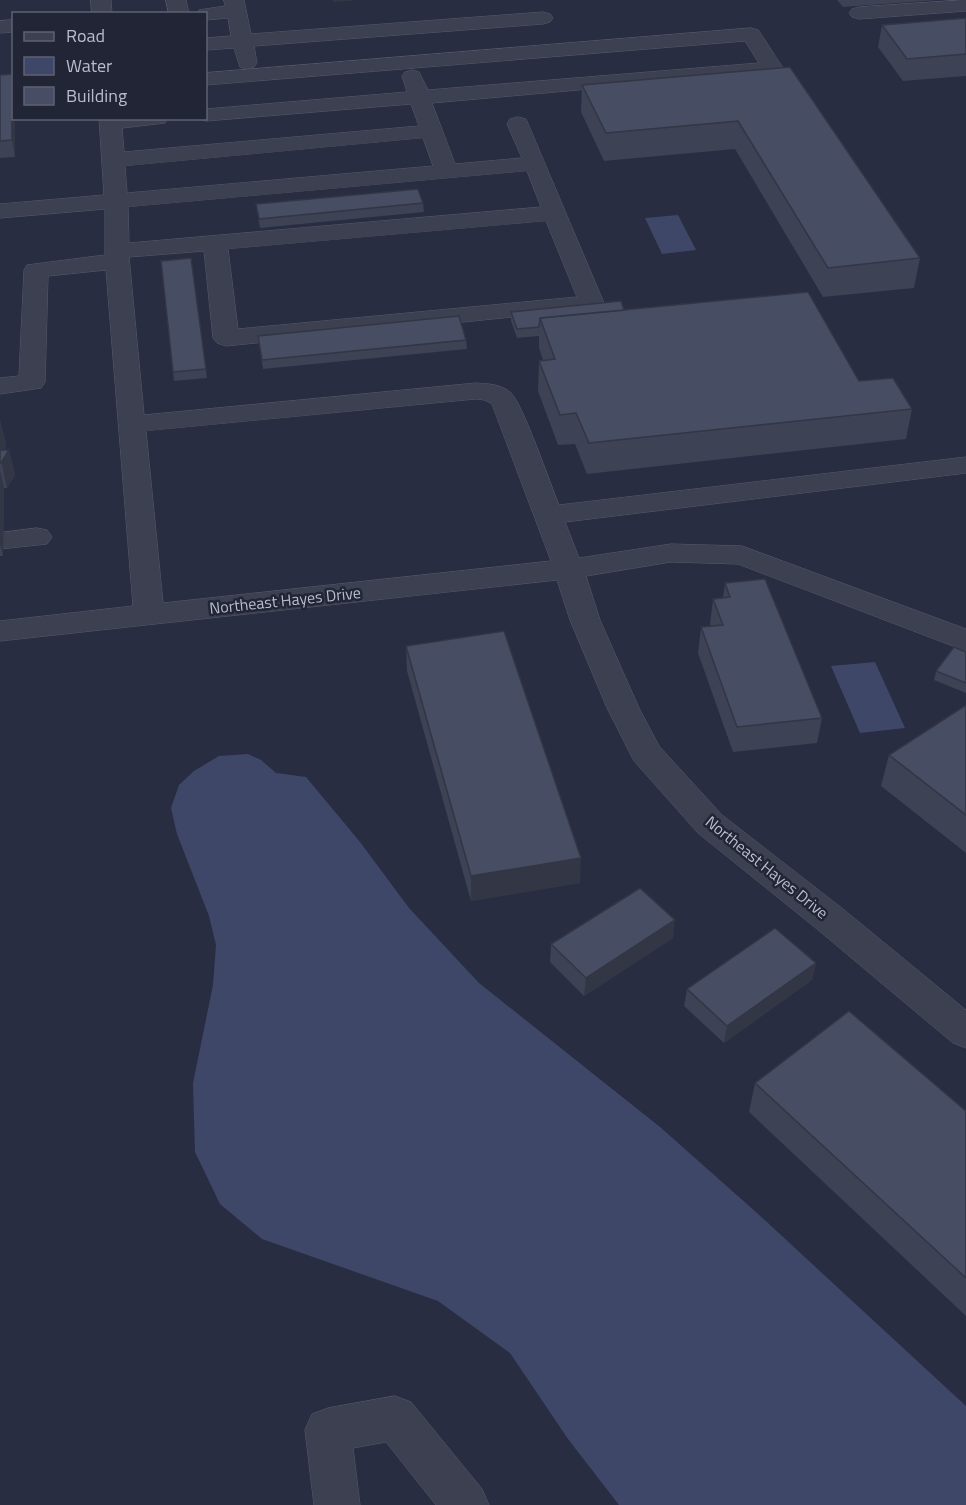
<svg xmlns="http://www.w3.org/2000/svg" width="966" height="1505" font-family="'Titillium Web',sans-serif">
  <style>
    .water { fill: #3f4769 }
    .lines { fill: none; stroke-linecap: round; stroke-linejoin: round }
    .minor-casing { stroke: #575b6b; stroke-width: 1 }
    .minor { fill: #3c4051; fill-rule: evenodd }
    .wall { fill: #3d4254 }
    .shaded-wall { fill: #323645 }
    .building { fill: #474d62; stroke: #323645; stroke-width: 1.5 }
    .labels { text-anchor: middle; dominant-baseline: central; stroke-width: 5; stroke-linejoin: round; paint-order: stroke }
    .street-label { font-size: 16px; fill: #b9bccb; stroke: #212536 }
  </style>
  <rect width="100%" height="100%" fill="#282d41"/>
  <g class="water">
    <path d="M678 215 696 250 662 254 645 218Z"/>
    <path d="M875 662 905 728 860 733 831 666Z"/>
    <path d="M248 754 261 760 276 773 306 777 360 842 409 908 479 983 660 1127 757 1213 966 1406V1505H619L568 1439 510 1353 438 1301 262 1239 220 1204 195 1152 193 1083 213 985 216 945 209 916 177 834 171 808 179 785 194 771 219 756Z"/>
  </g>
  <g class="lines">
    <defs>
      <g id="minor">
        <path d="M91 0H111L112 14H92Z"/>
        <path d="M166 0H186L189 14H169Z"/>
        <path d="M224 0H244L251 34 543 12 550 14 553 18 550 22 543 24 254 46 257 63 254 67 247 69 240 67 234 48 206 50V38L231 36 228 18 206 20V14H196L199 10 225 6Z"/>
        <path d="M966 0V11L859 19 852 17 849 13 852 9 859 7Z"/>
        <path d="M14 20V32L0 33V21Z"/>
        <path d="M751 28 758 30 761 34 783 68 780 72 432 103 455 164 522 158 507 124 510 119 518 117 526 119 604 303 601 308 226 346 217 343 213 338 204 251 129 257 144 415 476 383C489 384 501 384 511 393 522 402 551 486 559 505L966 457V473L565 522 579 558 671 544 742 546 966 629V651L738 564 671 562 586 576 600 620 639 708 659 746 722 815 843 909 966 1010V1048L953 1043 817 929 698 833 634 761 607 708 570 620 557 580 0 641V621L133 606 106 270 48 276 45 382 41 388 0 394V378L19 376 24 270 27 265 105 255V209L0 218V204L104 195 99 118H167L165 123 122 128 124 152 419 126 411 104 206 121 198 118H206V109L407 92 402 76 405 72 412 70 419 72 428 90 759 63 745 41 206 85V73ZM423 138 433 166 127 193 125 166ZM527 171 541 207 129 243 128 207ZM546 221 577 297 238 329 228 249ZM476 399 485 400 492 404 551 561 163 603 146 431Z"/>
        <path d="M37 528 47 530 52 537 47 544 0 549V533Z"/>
        <path d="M395 1396 411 1402 482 1489 489 1505H436L386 1442 353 1448 360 1505H314L305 1430 312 1414 328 1408Z"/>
      </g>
    </defs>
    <use href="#minor" class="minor-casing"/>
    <use href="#minor" class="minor"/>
  </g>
  <g class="wall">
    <path d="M837 0H938L843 7Z"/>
    <path d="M966 18V76L903 81 878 47 882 25Z"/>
    <path d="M790 67 920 258 914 288 823 297 735 149 604 161 581 112 582 85Z"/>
    <path d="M0 75 14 118H15V157L0 158Z"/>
    <path d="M423 203 424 212 260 228 256 204Z"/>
    <path d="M191 258 207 378 174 381 173 372Z"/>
    <path d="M624 310 859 381 912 409 906 439 587 474 575 444 558 445 538 391 539 361 543 360 539 348V336L517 338 511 321V312Z"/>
    <path d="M258 336 466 340 467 349 263 369Z"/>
    <path d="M0 420 6 444V450H9L15 475 7 488H4L3 556H0Z"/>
    <path d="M725 583 822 718 817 743 733 752 698 653 701 627 711 626 710 624 713 599 723 598Z"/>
    <path d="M406 646 580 883 471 901 407 671Z"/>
    <path d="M966 652V693L934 680 936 671Z"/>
    <path d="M966 705V853L881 786 889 755Z"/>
    <path d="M673 938 584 996 550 962 551 944Z"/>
    <path d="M816 963 812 980 724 1043 684 1006 687 989Z"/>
    <path d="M755 1083 966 1111V1316L749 1112Z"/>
  </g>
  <g class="shaded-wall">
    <path d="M333 0H358L333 2Z"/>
    <path d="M12 74 14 79V118H15V157L12 140Z"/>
    <path d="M0 420 6 444V455L9 450 15 475 7 488 0 456Z"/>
    <path d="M0 470 4 488 3 556 0 544Z"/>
    <path d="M581 858 580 883 471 901V876Z"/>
    <path d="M675 920 673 938 584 996 586 978Z"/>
    <path d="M816 963 812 980 724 1043 727 1026Z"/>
  </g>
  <g class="building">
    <path d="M966 18V54L907 59 882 25Z"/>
    <path d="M790 67 920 258 828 268 738 121 606 133 582 85Z"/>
    <path d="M12 74V140L0 141V75Z"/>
    <path d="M418 189 423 203 259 219 256 204Z"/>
    <path d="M191 258 206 369 173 372 161 261Z"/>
    <path d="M808 292 859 381 893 378 912 409 589 443 576 413 560 415 539 361 555 359 540 318Z"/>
    <path d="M621 301 624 310 540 318 539 327 517 329 511 312Z"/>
    <path d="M459 316 466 340 262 360 258 336Z"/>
    <path d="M0 450H9L1 463H0Z"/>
    <path d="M765 579 822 718 737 727 701 627 723 625 713 599 730 597 725 583Z"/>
    <path d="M504 631 581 858 471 876 406 646Z"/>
    <path d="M954 647 966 652V683L936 671Z"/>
    <path d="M966 705V815L889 755Z"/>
    <path d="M640 888 675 920 586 978 551 944Z"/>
    <path d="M775 928 816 963 727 1026 687 989Z"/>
    <path d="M849 1011 966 1111V1278L755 1083Z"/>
  </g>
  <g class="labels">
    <g class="street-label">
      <text transform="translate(285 600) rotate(-6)">Northeast Hayes Drive</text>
      <text transform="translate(767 867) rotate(39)">Northeast Hayes Drive</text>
    </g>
  </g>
  <rect x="12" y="12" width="195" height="108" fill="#212536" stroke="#5e6172" stroke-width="1.5"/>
  <rect x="24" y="32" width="30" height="9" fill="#3c4051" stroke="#5e6172" stroke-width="1.5"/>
  <text x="66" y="42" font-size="18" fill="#b9bccb">Road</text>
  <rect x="24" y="57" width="30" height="18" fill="#3f4769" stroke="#5e6172" stroke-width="1.5"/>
  <text x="66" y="72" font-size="18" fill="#b9bccb">Water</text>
  <rect x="24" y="87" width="30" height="18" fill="#474d62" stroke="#5e6172" stroke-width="1.5"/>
  <text x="66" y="102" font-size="18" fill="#b9bccb">Building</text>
</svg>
